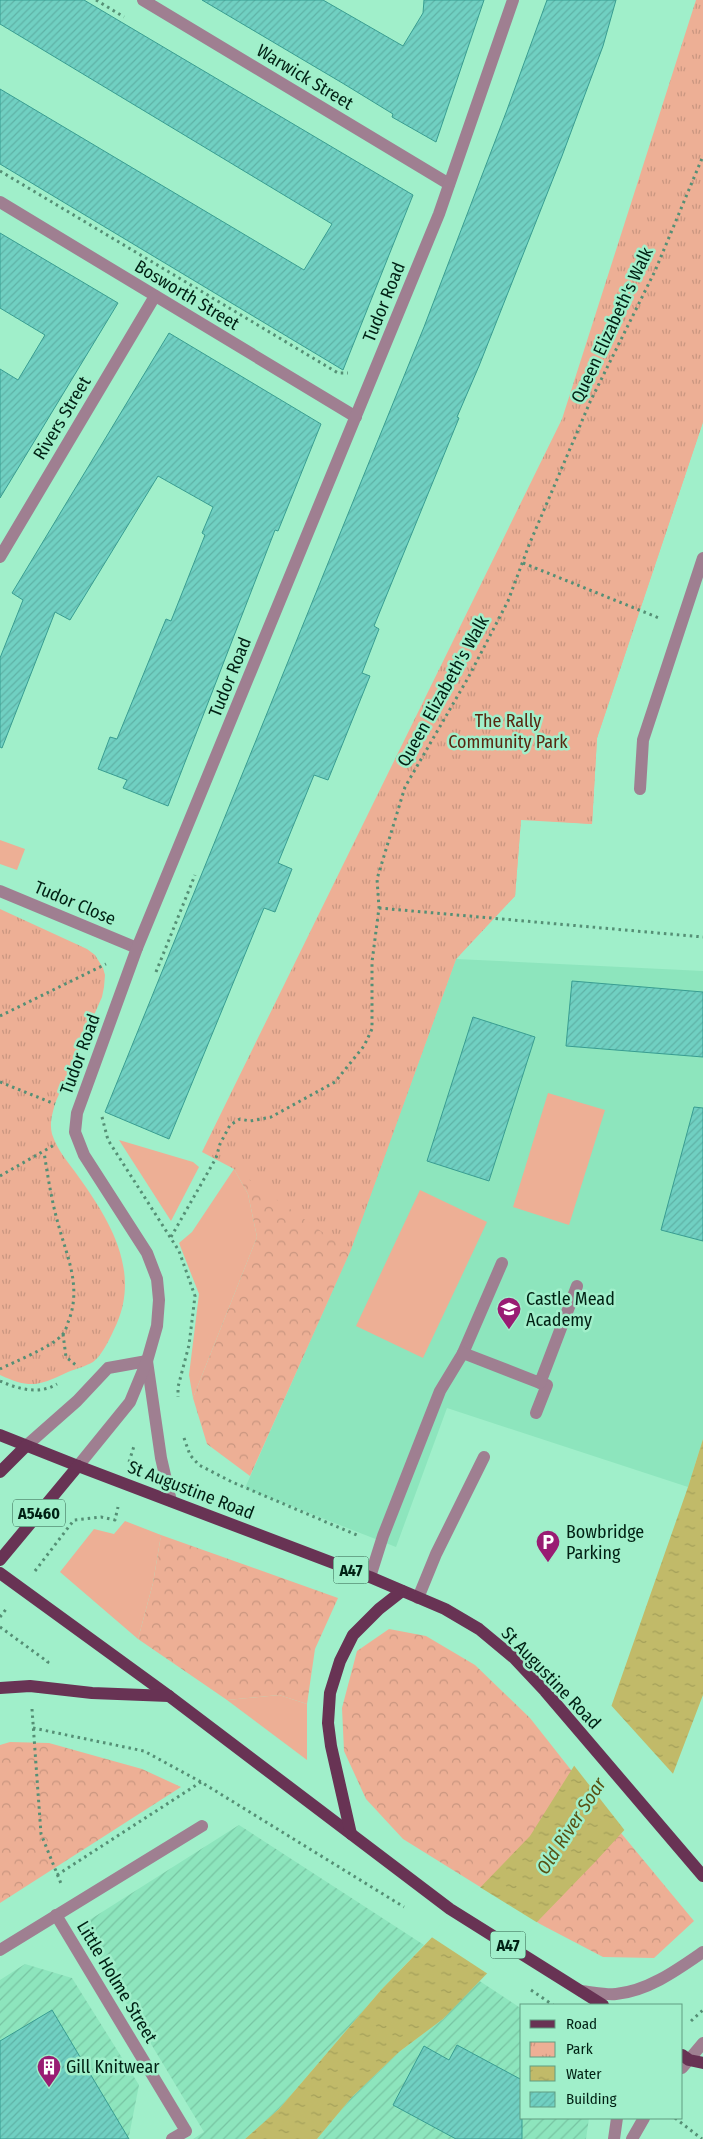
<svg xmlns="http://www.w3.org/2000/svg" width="703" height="2139" font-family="'Fira Sans Condensed',sans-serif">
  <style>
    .built { fill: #8de5bd }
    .industrial { fill: url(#industrial-furrows) }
    .grass { fill: #edaf95 }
    .forest { fill: url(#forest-crowns) }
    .park { fill: url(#park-tufts) }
    .water { fill: url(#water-ripples) }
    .pier { fill: #a0efca }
    .building { fill: url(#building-hatch); stroke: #399d91 }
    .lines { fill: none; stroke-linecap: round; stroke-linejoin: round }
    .path { stroke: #558f75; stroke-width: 3; stroke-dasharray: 2.5 4; stroke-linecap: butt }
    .minor { stroke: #9f7f91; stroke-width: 12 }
    .major { stroke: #683354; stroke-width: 12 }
    .labels { text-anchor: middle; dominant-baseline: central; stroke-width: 5; stroke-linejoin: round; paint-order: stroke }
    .shield { fill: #a0efca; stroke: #305f4b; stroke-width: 1 }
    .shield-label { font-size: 16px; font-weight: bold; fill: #002114 }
    .street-label { font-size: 18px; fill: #002114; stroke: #a0efca }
    .park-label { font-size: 18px; fill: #582711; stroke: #a0efca }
    .poi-label { font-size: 18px; fill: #002114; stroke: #a0efca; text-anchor: start }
    .water-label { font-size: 19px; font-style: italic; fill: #575114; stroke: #a0efca }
  </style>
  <defs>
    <pattern id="industrial-furrows" width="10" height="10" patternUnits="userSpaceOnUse" patternTransform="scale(1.25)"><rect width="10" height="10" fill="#8de5bd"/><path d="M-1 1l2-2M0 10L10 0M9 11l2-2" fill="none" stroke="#78c4a2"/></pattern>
    <pattern id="forest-crowns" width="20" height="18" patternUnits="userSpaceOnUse" patternTransform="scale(1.25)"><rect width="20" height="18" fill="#edaf95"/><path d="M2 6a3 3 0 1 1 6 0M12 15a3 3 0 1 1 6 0" fill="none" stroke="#c99680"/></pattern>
    <pattern id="park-tufts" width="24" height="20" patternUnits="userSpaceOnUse" patternTransform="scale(1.25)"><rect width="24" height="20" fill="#edaf95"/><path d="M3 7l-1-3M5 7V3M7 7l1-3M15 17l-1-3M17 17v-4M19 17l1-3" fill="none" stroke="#c99680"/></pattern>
    <pattern id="water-ripples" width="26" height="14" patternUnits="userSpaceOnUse" patternTransform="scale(1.25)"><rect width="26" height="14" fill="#c1ba69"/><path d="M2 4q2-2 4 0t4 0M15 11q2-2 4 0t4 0" fill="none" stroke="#a4a05a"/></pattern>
    <pattern id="building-hatch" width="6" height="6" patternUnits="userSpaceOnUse" patternTransform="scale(1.25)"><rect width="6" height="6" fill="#70d0c2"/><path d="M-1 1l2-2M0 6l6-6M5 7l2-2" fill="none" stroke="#5fb2a6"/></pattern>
  </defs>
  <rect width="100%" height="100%" fill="#a0efca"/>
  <path class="built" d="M456 959 703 971V1439L688 1487 447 1408 396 1547 245 1488 350 1251Z"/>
  <g class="industrial">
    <path d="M239 1825 424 1945 381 1990 279 2109 245 2139H193L204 2132 80 1926Z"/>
    <path d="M25 1964 72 1978 139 2085 129 2136 124 2139H0V1980Z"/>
    <path d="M478 1980 522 2009V2118H589L586 2139H317L352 2097 399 2052 443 2019Z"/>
  </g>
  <g class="grass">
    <path d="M0 840 25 849 17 870 0 864Z"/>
    <path d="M548 1093 605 1110 569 1225 513 1207Z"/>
    <path d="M119 1140 193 1162 199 1167 171 1221Z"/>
    <path d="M234 1169 248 1194 257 1237 193 1398 189 1375 199 1294 179 1243 192 1232Z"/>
    <path d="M420 1190 487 1222 423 1358 356 1326Z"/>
    <path d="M125 1521 161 1535 153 1583 138 1639 60 1572 94 1529 114 1534Z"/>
    <path d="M279 1695 307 1704V1760L227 1700Z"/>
  </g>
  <g class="forest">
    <path d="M703 422 597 738 592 824 521 820 515 896 456 959 350 1252 250 1476 207 1444 193 1398 257 1237 248 1194 234 1169Z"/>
    <path d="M161 1535 338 1598 315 1649 307 1704 279 1695 227 1700 138 1639 153 1583Z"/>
    <path d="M389 1629 426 1636 475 1665 530 1718 616 1827 694 1921 654 1958 603 1957 540 1924 403 1839 366 1799 344 1751 342 1708 357 1651Z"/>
    <path d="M10 1742 49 1743 142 1769 181 1787 0 1903V1745Z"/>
  </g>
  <g class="park">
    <path d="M696 0H703V422L597 738 592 824 521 819 515 896 456 959 350 1252 234 1169 202 1152 562 419Z"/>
    <path d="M0 909 87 949 95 955 103 968 105 975 104 987 102 997 56 1101C53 1111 49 1123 52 1134 57 1150 69 1163 78 1176 109 1219 140 1269 117 1323 112 1334 103 1355 93 1362 86 1366 76 1369 68 1372 38 1386 31 1389 0 1375Z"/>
  </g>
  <path class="water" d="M703 1439V1695L671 1779 596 1861 443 2019 399 2052 352 2097 317 2139H245L279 2109 381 1990 530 1836 611 1707 688 1487Z"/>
  <g class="pier">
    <path d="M609 1703 675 1776 673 1780 626 1832 572 1763Z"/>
    <path d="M478 1886 538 1923 488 1974 430 1936Z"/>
  </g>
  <g class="building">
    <path d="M0 0H84L413 195 343 370 0 164V89L304 270 332 224 0 24Z"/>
    <path d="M202 0H323L403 46 423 13 424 0H484L436 142 392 117 393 114 344 84Z"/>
    <path d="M547 0H616L603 46 562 156 479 366 457 417 459 418 374 626 379 629 362 673 370 676 328 780 314 775 278 863 292 869 275 912 264 908 169 1139 105 1112 424 327 507 110Z"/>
    <path d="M0 233 118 303 0 498V369L18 380 45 335 0 308Z"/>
    <path d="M169 333 321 424 278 531 275 530 168 806 123 788 127 780 98 769 110 737 117 739 166 619 171 621 205 535 202 533 213 507 158 476 70 620 55 612 2 748 0 747V658L23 600 12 593Z"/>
    <path d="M572 981 703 992V1057L566 1046Z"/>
    <path d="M473 1017 535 1037 489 1181 427 1161Z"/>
    <path d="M694 1107 703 1108V1241L661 1230Z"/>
    <path d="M52 2010 129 2139H0V2041Z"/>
    <path d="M457 2045 522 2080V2139H456L393 2105 424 2046 449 2060Z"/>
  </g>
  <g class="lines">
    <g class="path">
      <path d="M96 0 124 17"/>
      <path d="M0 171 338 373H348"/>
      <path d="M523 563 659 618"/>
      <path d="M379 908 703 937"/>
      <path d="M156 972 195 875"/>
      <path d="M0 1016 106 964"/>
      <path d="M0 1082 55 1104"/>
      <path d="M102 1117 108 1140 179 1251 195 1296 189 1345 178 1387V1397"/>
      <path d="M0 1176 56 1144"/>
      <path d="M171 1237 216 1158 220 1144 230 1125 240 1119 250 1121 271 1117 335 1082 364 1046 372 1029V962L379 908 377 879 405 787 468 678 508 601 529 545 590 402 655 271 703 156"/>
      <path d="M63 1334 66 1357 77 1366"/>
      <path d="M0 1369C14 1362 54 1346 63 1334 66 1331 67 1324 69 1320 81 1287 68 1259 59 1227 52 1203 48 1178 44 1152"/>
      <path d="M0 1381C18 1389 39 1395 57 1384"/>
      <path d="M184 1438 190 1455 199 1465 232 1482 359 1536"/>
      <path d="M129 1462 134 1446"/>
      <path d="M35 1571 74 1520 101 1517 115 1520 118 1507"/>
      <path d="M0 1617 7 1608"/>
      <path d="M0 1627 48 1662 47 1664"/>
      <path d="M32 1709 41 1834 62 1886"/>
      <path d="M33 1728 144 1751 201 1782 404 1907"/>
      <path d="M57 1875 201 1782"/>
      <path d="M531 1990 553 2005"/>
      <path d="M691 2021 703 2010"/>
      <path d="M675 2118 702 2139"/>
    </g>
    <g class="minor">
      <path d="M143 0 449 184"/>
      <path d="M0 202 356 417"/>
      <path d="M0 557 155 296"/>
      <path d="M640 789 643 740 703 558"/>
      <path d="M0 891 137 948"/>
      <path d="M463 1353 502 1263"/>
      <path d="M147 1361 161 1458 171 1501"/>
      <path d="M536 1413 547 1385 540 1383"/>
      <path d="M26 1446 77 1401 108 1368 147 1361"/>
      <path d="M78 1466 130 1402 147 1361 157 1326 159 1300 157 1279 147 1253 84 1155 75 1132 77 1113 137 948 439 214 513 0"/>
      <path d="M370 1577 383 1536 440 1391 463 1353 540 1383 577 1286"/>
      <path d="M418 1598 436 1554 484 1457"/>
      <path d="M56 1915 186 2131 172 2139"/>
      <path d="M0 1950 202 1826"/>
      <path d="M581 1991C592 1992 605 1995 616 1994 648 1991 677 1970 703 1952"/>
      <path d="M682 2068 703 2043"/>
      <path d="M614 2139 617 2118"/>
      <path d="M632 2139 644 2118"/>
    </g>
    <g class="major">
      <path d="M0 1435 78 1466 370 1577 445 1609 479 1629 514 1658 545 1691 703 1876"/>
      <path d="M0 1472 26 1446"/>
      <path d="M0 1560 78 1466"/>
      <path d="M0 1573 169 1696 450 1909 603 2005"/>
      <path d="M0 1688 30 1686 92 1693 169 1696"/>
      <path d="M351 1834 331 1746 328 1723 330 1693 340 1661 353 1635 379 1609 402 1591"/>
      <path d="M682 2055 689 2060 703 2063"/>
    </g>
  </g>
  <defs>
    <symbol id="school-pin" viewBox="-11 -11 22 30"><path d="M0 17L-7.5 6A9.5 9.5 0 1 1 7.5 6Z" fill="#991c73" stroke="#a0efca"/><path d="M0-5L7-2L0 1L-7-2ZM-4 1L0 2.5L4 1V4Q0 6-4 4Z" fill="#fff"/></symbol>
    <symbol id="parking-pin" viewBox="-11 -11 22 30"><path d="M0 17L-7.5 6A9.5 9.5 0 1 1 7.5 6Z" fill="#991c73" stroke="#a0efca"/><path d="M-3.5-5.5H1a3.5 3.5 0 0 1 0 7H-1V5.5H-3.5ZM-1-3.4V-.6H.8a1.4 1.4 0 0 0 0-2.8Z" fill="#fff"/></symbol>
    <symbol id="building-pin" viewBox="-11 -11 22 30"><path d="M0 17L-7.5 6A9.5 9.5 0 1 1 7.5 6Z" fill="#991c73" stroke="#a0efca"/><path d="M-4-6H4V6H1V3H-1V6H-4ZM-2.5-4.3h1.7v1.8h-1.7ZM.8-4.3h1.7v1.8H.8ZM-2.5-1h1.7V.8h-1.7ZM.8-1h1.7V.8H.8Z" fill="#fff"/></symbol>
  </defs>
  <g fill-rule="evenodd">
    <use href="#school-pin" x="495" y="1295" width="28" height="38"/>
    <use href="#parking-pin" x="534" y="1528" width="28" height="38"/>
    <use href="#building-pin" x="35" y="2053" width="28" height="38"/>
  </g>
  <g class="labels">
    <g class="shield">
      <rect x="13" y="1499.5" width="52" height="27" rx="4"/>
      <rect x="333.5" y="1556.5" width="35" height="27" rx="4"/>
      <rect x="490.5" y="1931.5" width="35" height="27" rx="4"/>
    </g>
    <g class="shield-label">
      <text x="39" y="1513">A5460</text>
      <text x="351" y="1570">A47</text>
      <text x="508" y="1945">A47</text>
    </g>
    <g class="street-label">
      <text transform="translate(305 77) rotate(31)">Warwick Street</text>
      <text transform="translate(187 295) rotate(31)">Bosworth Street</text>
      <text transform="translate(384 302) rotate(-68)">Tudor Road</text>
      <text transform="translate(612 325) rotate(-65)">Queen Elizabeth's Walk</text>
      <text transform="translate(62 418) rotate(-59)">Rivers Street</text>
      <text transform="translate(230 677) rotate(-68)">Tudor Road</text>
      <text transform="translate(443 691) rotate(-61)">Queen Elizabeth's Walk</text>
      <text transform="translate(75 903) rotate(23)">Tudor Close</text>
      <text transform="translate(80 1054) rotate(-70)">Tudor Road</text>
      <text transform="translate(191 1490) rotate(21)">St Augustine Road</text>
      <text transform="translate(551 1678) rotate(46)">St Augustine Road</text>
      <text transform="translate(117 1982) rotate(59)">Little Holme Street</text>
    </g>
    <g class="park-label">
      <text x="508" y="721">The Rally<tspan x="508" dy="21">Community Park</tspan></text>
    </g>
    <g class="poi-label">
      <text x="526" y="1299">Castle Mead<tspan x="526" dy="21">Academy</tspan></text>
      <text x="566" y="1532">Bowbridge<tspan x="566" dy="21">Parking</tspan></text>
      <text x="66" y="2067">Gill Knitwear</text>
    </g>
    <g class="water-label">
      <text transform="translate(571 1826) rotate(-57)">Old River Soar</text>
    </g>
  </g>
  <rect x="520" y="2004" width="162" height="115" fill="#a0efca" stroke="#609d81"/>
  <rect x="530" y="2020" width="25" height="8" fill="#683354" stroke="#609d81"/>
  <text x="566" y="2029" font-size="15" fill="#002114">Road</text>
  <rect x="530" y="2042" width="25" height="15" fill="url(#park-tufts)" stroke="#609d81"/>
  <text x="566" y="2054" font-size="15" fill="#002114">Park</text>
  <rect x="530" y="2066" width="25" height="15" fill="url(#water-ripples)" stroke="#609d81"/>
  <text x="566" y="2079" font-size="15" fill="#002114">Water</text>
  <rect x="530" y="2092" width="25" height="15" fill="url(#building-hatch)" stroke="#609d81"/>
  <text x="566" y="2104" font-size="15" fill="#002114">Building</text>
</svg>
